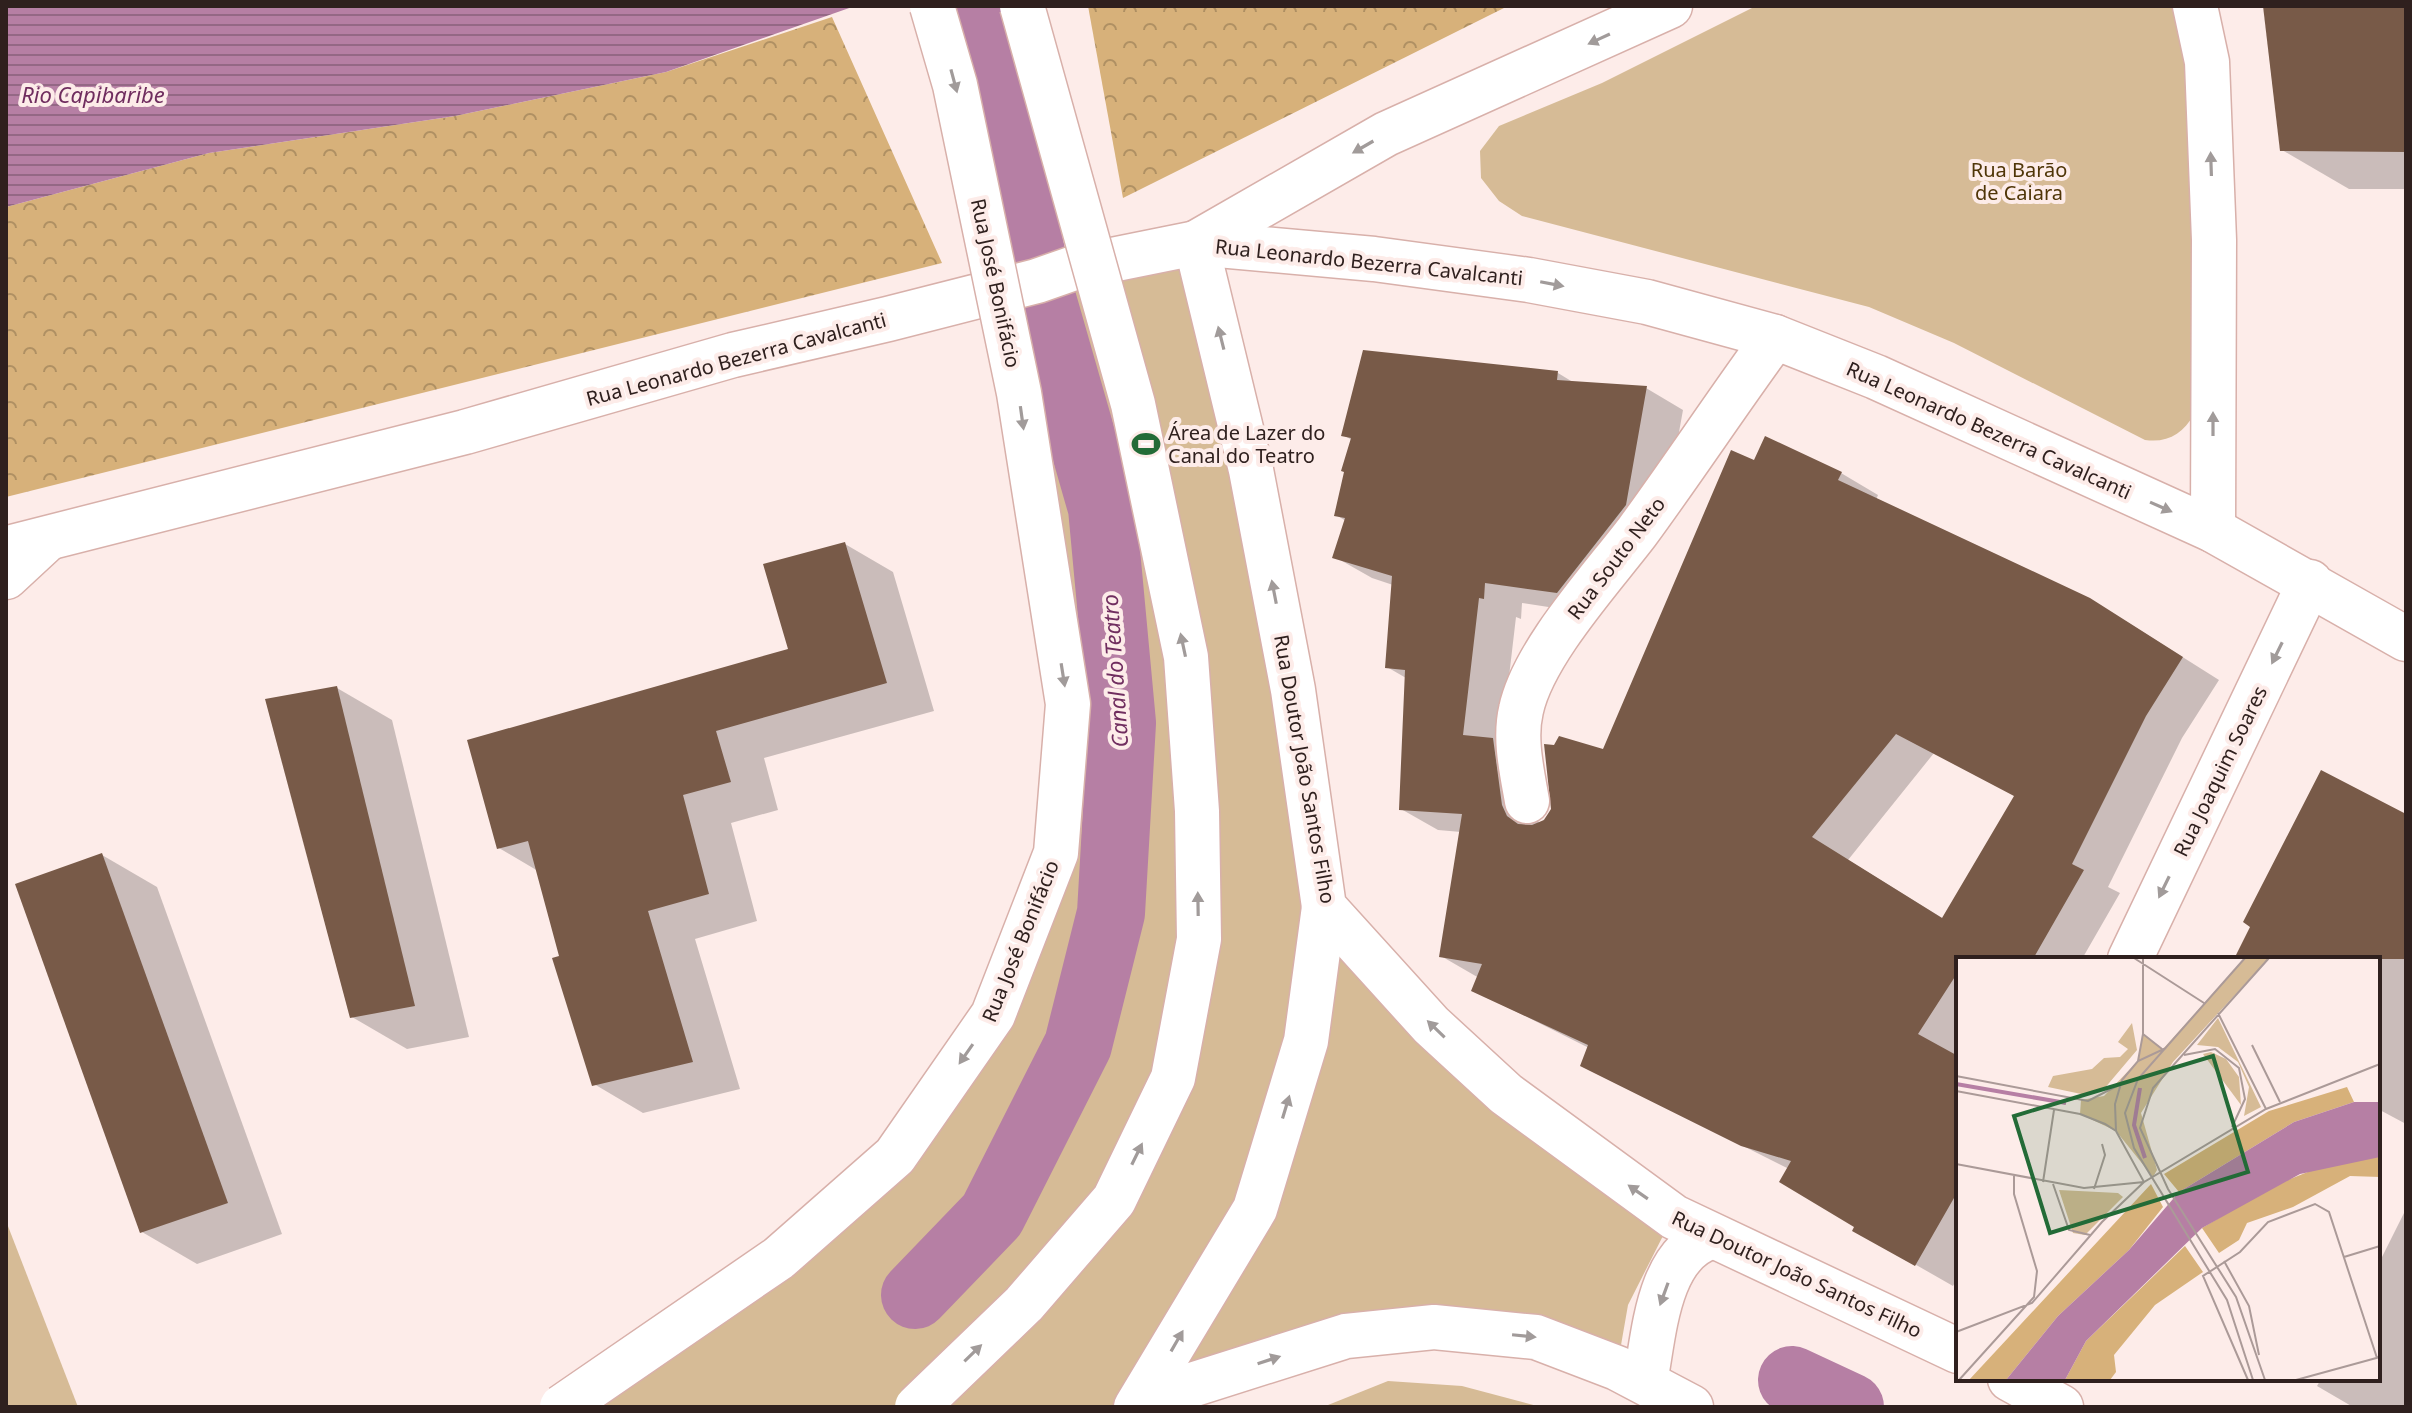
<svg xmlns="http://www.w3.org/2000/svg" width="2412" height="1413" font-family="'Noto Sans',sans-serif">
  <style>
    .green { fill: #d6bb96 }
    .forest { fill: url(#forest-crowns) }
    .water { fill: url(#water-rules) }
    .shadow { fill: #0003; fill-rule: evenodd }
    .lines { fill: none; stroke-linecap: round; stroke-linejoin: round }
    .canal { stroke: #b67fa4; stroke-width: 68 }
    .building { fill: #785a48; fill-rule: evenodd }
    .minor-casing { stroke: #d8b0aa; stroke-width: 47 }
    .tertiary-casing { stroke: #d8b0aa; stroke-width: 47 }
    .secondary-casing { stroke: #d8b0aa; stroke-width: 47 }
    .primary-casing { stroke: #d8b0aa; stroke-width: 47 }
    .minor { stroke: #fff; stroke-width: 44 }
    .tertiary { stroke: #fff; stroke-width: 44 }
    .secondary { stroke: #fff; stroke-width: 44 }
    .primary { stroke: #fff; stroke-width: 44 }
    .primary-bridge-casing { stroke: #d8b0aa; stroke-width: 47; stroke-linecap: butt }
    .primary-bridge { stroke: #fff; stroke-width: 44 }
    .oneway { fill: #a19b9a }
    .labels { text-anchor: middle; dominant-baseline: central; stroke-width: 8; stroke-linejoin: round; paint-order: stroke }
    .park-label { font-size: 20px; fill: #4f3507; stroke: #fdece9 }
    .street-label { font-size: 20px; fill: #2f201e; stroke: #fdece9 }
    .poi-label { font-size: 20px; fill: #2f201e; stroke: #fdece9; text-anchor: start }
    .water-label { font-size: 22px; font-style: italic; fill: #702d5f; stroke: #fdece9 }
    .inset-river { fill: none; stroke: #b67fa4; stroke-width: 4 }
    .inset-road { fill: none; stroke: #ab9a98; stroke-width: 2 }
    .view { fill: #236b37; fill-opacity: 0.15; stroke: #236b37; stroke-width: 4 }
    .inset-edge { fill: none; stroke: #2f201e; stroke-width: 4 }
  </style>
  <defs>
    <pattern id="forest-crowns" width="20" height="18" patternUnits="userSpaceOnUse" patternTransform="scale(2)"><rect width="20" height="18" fill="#d7b17a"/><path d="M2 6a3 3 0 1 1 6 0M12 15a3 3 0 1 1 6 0" fill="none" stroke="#af9063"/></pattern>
    <pattern id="water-rules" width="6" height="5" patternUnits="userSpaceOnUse" patternTransform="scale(2)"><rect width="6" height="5" fill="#b67fa4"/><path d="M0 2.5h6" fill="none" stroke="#946885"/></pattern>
  </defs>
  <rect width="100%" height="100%" fill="#fdece9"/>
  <g class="green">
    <path d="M1756 6H2191L2194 414C2183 434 2168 443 2145 440L1954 343 1869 307 1522 216 1499 201 1481 178 1480 151 1499 126 1602 83Z"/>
    <path d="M1196 243 1324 907 1670 1222 1628 1305 1617 1368 1434 1327 1136 1407H562L895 1156 1056 853 1067 704 1005 328 1037 281Z"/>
    <path d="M6 1221 78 1407H6Z"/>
    <path d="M1388 1381 1462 1386 1541 1407H1323Z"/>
  </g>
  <g class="forest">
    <path d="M1088 6H1508L1123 198Z"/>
    <path d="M832 17 942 263 6 497V207L209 153 455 116 666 72Z"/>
  </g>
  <path class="water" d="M6 6H855L666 72 455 116 209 153 6 207Z"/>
  <g class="shadow">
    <path d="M2265 6H2406V189H2349L2282 150Z"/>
    <path d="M1558 373 1576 384 1646 388 1683 410 1662 527 1594 614 1522 603 1521 619 1516 617 1501 745 1530 762 1539 825 1604 751 1755 463 1841 473 1878 495 1876 500 2127 622 2219 680 2182 738 2108 887 2120 893 2082 959H1958V1277L1953 1286 1855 1230 1857 1226 1789 1169 1582 1065 1589 1048 1473 990 1479 978 1441 956 1461 832 1438 830 1401 809 1406 678 1387 667 1393 585 1372 578 1335 557 1346 521 1336 515 1352 440 1343 435ZM1934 753 2016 796 1944 919 1848 860Z"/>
    <path d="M845 544 893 572 934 711 764 758 778 810 731 823 757 921 695 939 740 1089 643 1113 594 1084 538 871 499 848 791 650Z"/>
    <path d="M337 688 392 720 469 1037 407 1049 352 1017Z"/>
    <path d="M2406 817V1124L2378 1109V959H2236Z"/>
    <path d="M102 855 157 887 282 1234 197 1264 142 1232Z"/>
    <path d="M2406 1209V1407H2353L2317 1386 2321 1379H2378V1265Z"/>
  </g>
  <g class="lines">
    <g class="canal">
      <path d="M915 1295 992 1215 1078 1045 1111 913 1122 723 1102 508 1037 281 980 6"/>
      <path d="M1792 1380 1850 1407"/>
    </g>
  </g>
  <g class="building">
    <path d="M2263 6H2406V152L2280 151Z"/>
    <path d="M1363 350 1558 371 1557 380 1647 386 1626 505 1557 593 1485 583 1484 599 1479 598 1463 735 1493 738 1502 805 1507 816 1518 824 1532 825 1544 820 1551 809 1544 744 1554 745 1559 736 1603 749 1731 450 1754 460 1765 436 1842 472 1838 480 2090 598 2183 657 2146 716 2072 864 2084 870 2033 959H1958V972L1918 1034 1958 1056V1191L1915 1266 1852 1231 1854 1227 1779 1182 1791 1161 1741 1146 1580 1066 1588 1045 1471 991 1482 964 1439 957 1462 814 1399 810 1405 670 1385 668 1392 576 1332 558 1345 518 1334 516 1344 472 1341 471 1351 438 1341 436ZM1896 734 2014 796 1942 918 1812 837Z"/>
    <path d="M845 542 887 683 716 731 731 782 683 795 709 894 648 911 693 1062 592 1086 552 958 559 956 528 841 497 849 467 740 788 649 763 564Z"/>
    <path d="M337 686 415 1006 350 1018 265 699Z"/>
    <path d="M2321 770 2406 814V959H2234L2250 927 2243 922Z"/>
    <path d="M102 853 228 1203 140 1233 15 884Z"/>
  </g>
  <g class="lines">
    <defs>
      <g id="minor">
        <path d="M2195 6 2207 62 2214 240 2213 530"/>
        <path d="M1527 801C1522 772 1514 739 1521 710 1533 653 1602 578 1637 532 1684 468 1728 401 1775 337"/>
        <path d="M2130 959 2310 582"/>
      </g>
      <g id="tertiary">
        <path d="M1670 6 1386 134 1196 243 1251 470 1293 690 1324 907 1431 1025 1506 1094 1674 1217 1958 1351"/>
        <path d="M2010 1379 2061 1407"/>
        <path d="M1645 1382C1654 1337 1657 1253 1711 1237"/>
        <path d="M1141 1401 1346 1336 1434 1327 1536 1337 1617 1368 1691 1407"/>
        <path d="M1136 1407 1255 1209 1306 1041 1324 907"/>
      </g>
      <path id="secondary" d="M8 548 465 432 733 355 888 319 1037 281 1077 267 1196 243 1374 259 1529 280 1647 302 1775 337 1876 377 2213 530 2406 639"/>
      <path id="primary" d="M6 577 47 539"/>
    </defs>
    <use href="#minor" class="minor-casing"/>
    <use href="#tertiary" class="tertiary-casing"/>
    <use href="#secondary" class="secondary-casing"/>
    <use href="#primary" class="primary-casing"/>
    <use href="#minor" class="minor"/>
    <use href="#tertiary" class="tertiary"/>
    <use href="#secondary" class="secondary"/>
    <use href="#primary" class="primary"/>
    <defs>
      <g id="primary-bridge">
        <path d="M562 1407 779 1258 895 1156 993 1015 1056 853 1068 704 1019 393 955 85 932 6"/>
        <path d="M917 1407 1024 1304 1114 1200 1173 1078 1199 939 1197 811 1186 657 1133 404 1022 6"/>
      </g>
    </defs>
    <use href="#primary-bridge" class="primary-bridge-casing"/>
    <use href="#primary-bridge" class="primary-bridge"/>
  </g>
  <defs><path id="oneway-solid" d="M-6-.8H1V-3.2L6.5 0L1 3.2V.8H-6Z" transform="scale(2)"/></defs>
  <g class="oneway">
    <use href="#oneway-solid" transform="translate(1599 39) rotate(155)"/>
    <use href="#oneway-solid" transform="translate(954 81) rotate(75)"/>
    <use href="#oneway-solid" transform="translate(1363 147) rotate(150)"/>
    <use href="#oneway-solid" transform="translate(2211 164) rotate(-92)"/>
    <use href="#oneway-solid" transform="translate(1552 284) rotate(11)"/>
    <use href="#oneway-solid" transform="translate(1221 338) rotate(-104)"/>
    <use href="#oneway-solid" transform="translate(1022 418) rotate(82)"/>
    <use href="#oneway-solid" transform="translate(2213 424) rotate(-90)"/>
    <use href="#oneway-solid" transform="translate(2161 507) rotate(24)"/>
    <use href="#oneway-solid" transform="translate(1274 592) rotate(-101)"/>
    <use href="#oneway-solid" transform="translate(1183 645) rotate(-102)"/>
    <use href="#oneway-solid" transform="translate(2277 653) rotate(116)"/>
    <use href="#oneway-solid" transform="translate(1063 675) rotate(81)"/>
    <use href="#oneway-solid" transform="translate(2164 887) rotate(116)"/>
    <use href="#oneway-solid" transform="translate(1198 904) rotate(-91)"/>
    <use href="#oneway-solid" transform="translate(1436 1029) rotate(-136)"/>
    <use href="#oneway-solid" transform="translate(966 1054) rotate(125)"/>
    <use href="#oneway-solid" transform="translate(1286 1107) rotate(-73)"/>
    <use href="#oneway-solid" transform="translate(1137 1154) rotate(-64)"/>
    <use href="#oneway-solid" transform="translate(1638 1192) rotate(-145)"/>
    <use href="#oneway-solid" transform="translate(1664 1294) rotate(110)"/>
    <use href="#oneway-solid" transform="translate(1524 1336) rotate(6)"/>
    <use href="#oneway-solid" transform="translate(1177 1341) rotate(-60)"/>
    <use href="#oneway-solid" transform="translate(973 1353) rotate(-44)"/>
    <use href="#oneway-solid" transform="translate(1269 1360) rotate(-18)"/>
  </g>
  <defs>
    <symbol id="stadium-bare" viewBox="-9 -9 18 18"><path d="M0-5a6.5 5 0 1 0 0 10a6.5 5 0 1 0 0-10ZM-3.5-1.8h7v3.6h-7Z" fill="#236b37" stroke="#fdece9" stroke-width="2.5" paint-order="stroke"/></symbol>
  </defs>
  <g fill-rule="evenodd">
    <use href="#stadium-bare" x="1126" y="424" width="40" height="40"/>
  </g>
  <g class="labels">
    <g class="park-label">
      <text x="2019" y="169">Rua Barão<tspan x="2019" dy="23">de Caiara</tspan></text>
    </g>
    <g class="street-label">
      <text transform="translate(1369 262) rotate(6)">Rua Leonardo Bezerra Cavalcanti</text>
      <text transform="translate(996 283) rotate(78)">Rua José Bonifácio</text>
      <text transform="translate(736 359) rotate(-15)">Rua Leonardo Bezerra Cavalcanti</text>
      <text transform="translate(1989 430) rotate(24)">Rua Leonardo Bezerra Cavalcanti</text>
      <text transform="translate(1616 558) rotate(-53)">Rua Souto Neto</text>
      <text transform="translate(1305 769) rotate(80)">Rua Doutor João Santos Filho</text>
      <text transform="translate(2220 771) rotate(-64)">Rua Joaquim Soares</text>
      <text transform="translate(1020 941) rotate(-68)">Rua José Bonifácio</text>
      <text transform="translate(1797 1274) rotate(25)">Rua Doutor João Santos Filho</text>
    </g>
    <g class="poi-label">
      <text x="1168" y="432">Área de Lazer do<tspan x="1168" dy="23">Canal do Teatro</tspan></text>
    </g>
    <g class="water-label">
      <text x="93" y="94">Rio Capibaribe</text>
      <text transform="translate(1114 671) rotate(-94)">Canal do Teatro</text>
    </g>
  </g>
  <g transform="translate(1956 957)">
    <rect width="424" height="424" fill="#fdece9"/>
    <path d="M289 1H313L217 105 185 156 201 213 197 220 160 174 124 157 125 143 148 139 182 104 187 77 207 92ZM262 61 305 150 288 159 293 130 282 105 262 90 241 88ZM176 66 181 93 148 132 130 138 92 130 97 119 136 112 148 101 164 100 172 92 162 85ZM255 95 270 102 283 120 285 148 247 97ZM103 233 162 236 167 240 129 278 117 276Z" fill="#d6bb96"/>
    <path d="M391 130 398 145 338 165 223 235 208 217 313 154ZM409 200H424V220L394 219 337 250 291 266 283 283 263 296 246 271 317 229 369 208ZM195 227 207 250 173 293 102 359 50 423H13ZM229 289 247 315 199 348 158 398 160 415 154 423H109L130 384Z" fill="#d7b17a"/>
    <path d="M398 145H424V200L344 217 246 271 130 384 109 423H50L102 359 173 293 223 235 338 165Z" fill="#b67fa4"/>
    <path class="inset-river" d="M0 127 110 146M184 131 178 168 189 201"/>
    <path class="inset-road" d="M178 1 248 46M289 1 182 122 169 156 178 191 271 343 297 423M262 56 310 152M187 77 206 92M296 88 324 145M228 98 259 92 283 111 289 142 276 170M182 104 187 77V1M0 119 132 144 163 128M0 134 124 157 149 167 160 174 188 225 146 265 76 346 0 375M160 174 159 147 166 123 182 104 210 91M0 207 128 231 188 225 310 152 424 107M87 225 98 153M97 227 113 273 134 278M138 232 149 198 146 187M388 300 424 289M268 304 293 349 303 398M3 423 78 340 81 314 58 237V218M292 423 247 319 284 295 312 265 359 247 373 255 421 401M309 423 280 340 212 232 184 171 197 131 313 1M340 423 424 400"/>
    <path class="view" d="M257 99 292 215 94 276 58 159Z"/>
    <rect width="424" height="424" class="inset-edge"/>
  </g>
  <rect width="2412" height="1413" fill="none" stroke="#2f201e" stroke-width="16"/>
</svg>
